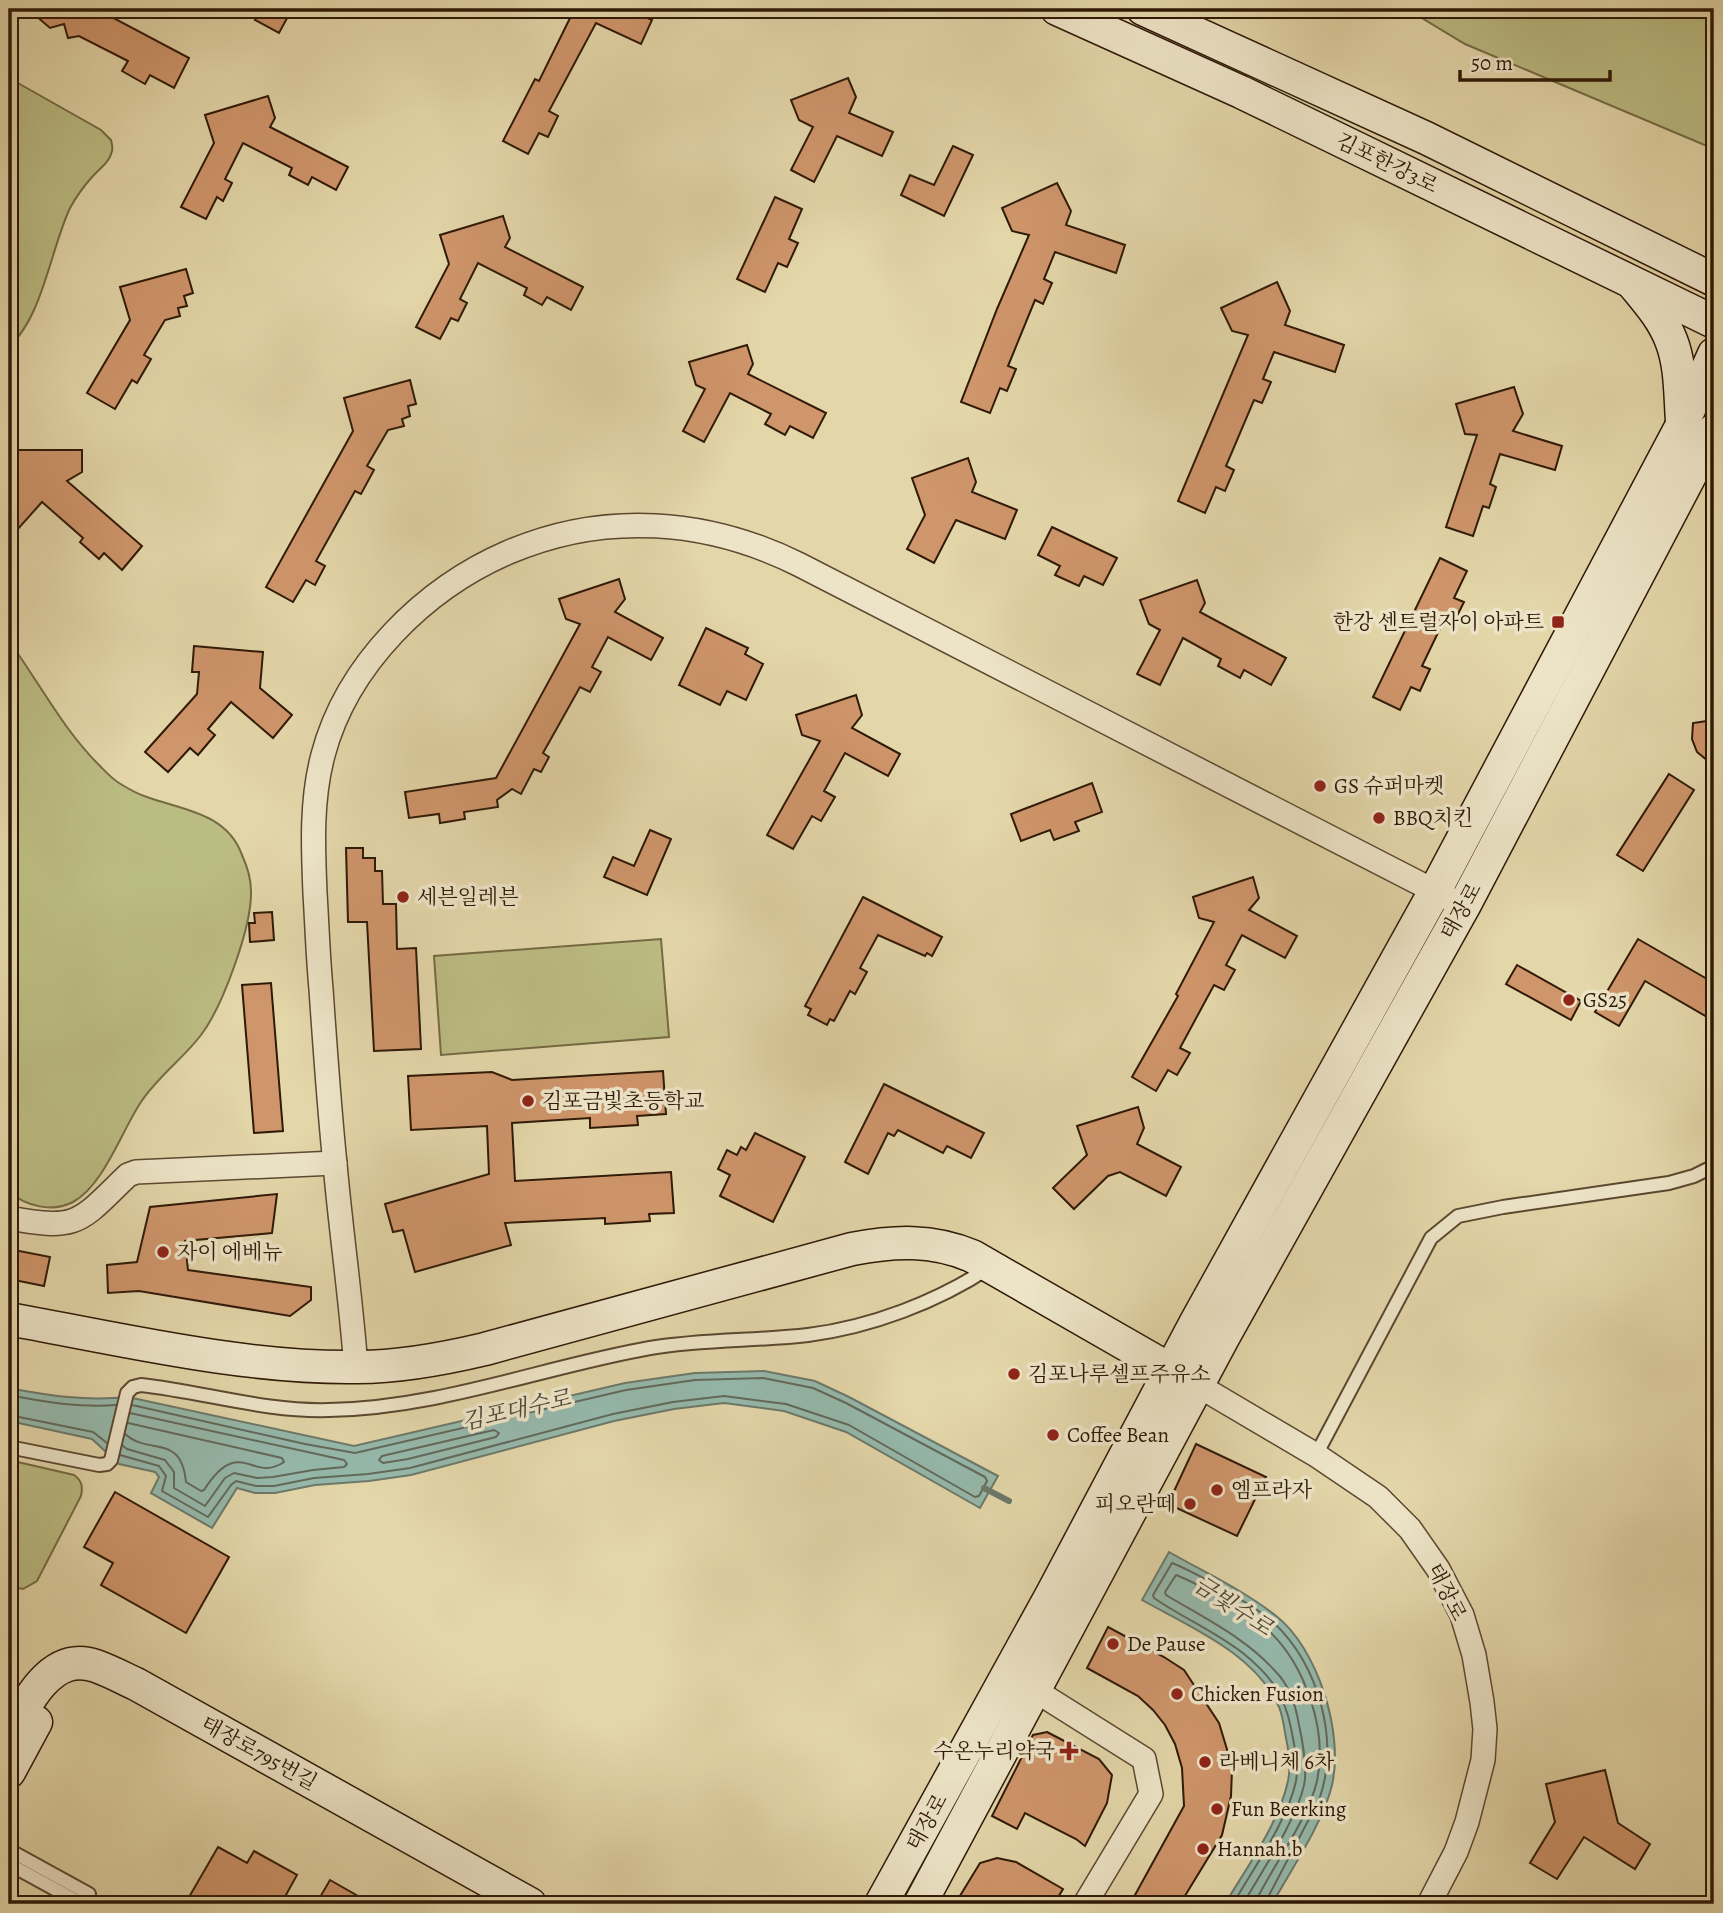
<svg xmlns="http://www.w3.org/2000/svg" width="1723" height="1913" font-family="Alegreya,'Noto Serif KR',serif">
  <style>
    .green { fill: #bbbc82; stroke: #756a44; stroke-width: 2 }
    .water { fill: #95b9ac; stroke: #6c796a; stroke-width: 2 }
    .lines { fill: none; stroke-linecap: round; stroke-linejoin: round }
    .shore { stroke: #62695a; stroke-width: 2 }
    .stream { stroke: #6c796a; stroke-width: 6 }
    .building { fill: #cf956b; stroke: #2f1907; stroke-width: 2 }
    .lane-casing { stroke: #5c4830; stroke-width: 16 }
    .street-casing { stroke: #5c4830; stroke-width: 26 }
    .secondary-casing { stroke: #2f1907; stroke-width: 35 }
    .lane { stroke: #ede4c7; stroke-width: 12 }
    .street { stroke: #ede4c7; stroke-width: 23 }
    .secondary { stroke: #ede4c7; stroke-width: 32 }
    .poi-dot { fill: #8f2418; stroke: #ede4c7; stroke-width: 2.5 }
    .labels { text-anchor: middle; dominant-baseline: central; stroke-width: 7; stroke-linejoin: round; paint-order: stroke }
    .street-label { font-size: 21px; fill: #2f1907; stroke: #ede4c7 }
    .poi-label { font-size: 21px; fill: #2f1907; stroke: #ede4c7; text-anchor: start }
    .water-label { font-size: 23px; font-style: italic; fill: #4e4939; stroke: #ede4c7 }
  </style>
  <rect width="100%" height="100%" fill="#e3d6a9"/>
  <filter id="stains"><feTurbulence type="fractalNoise" baseFrequency=".00286" numOctaves="4"/><feColorMatrix values="0 0 0 0 .2 0 0 0 0 .09 0 0 0 0 .02 0 0 0 .5 -.17"/></filter>
  <radialGradient id="worn" r=".72"><stop offset=".6" stop-color="#630" stop-opacity="0"/><stop offset="1" stop-color="#630" stop-opacity=".3"/></radialGradient>
  <g class="green">
    <path d="M1407 9H1714V149L1465 44Z"/>
    <path d="M9 78 101 130 111 140C112 144 113 148 112 151 110 162 99 169 92 177 84 186 76 197 70 208 51 248 42 319 9 346Z"/>
    <path d="M9 641C39 682 62 728 99 765 105 771 111 778 119 783 127 788 137 794 147 797 183 810 227 813 242 855 247 866 251 879 251 891 252 926 223 1006 201 1035 183 1059 158 1076 141 1102 122 1130 104 1185 73 1202 52 1213 26 1206 9 1192Z"/>
    <path d="M661 939 669 1037 441 1055 434 956Z"/>
    <path d="M9 1460 74 1475C82 1481 83 1486 81 1496L37 1581 23 1589 9 1586Z"/>
  </g>
  <g class="water">
    <path d="M764 1371 815 1381 849 1397 998 1476 980 1508 846 1432 784 1411 724 1403 674 1409 614 1421 411 1475 369 1481 315 1485 275 1493H255L237 1488 212 1528 151 1493 159 1477 155 1472 119 1464 92 1439 9 1421V1388C51 1396 85 1401 128 1397L354 1446 625 1383 695 1373Z"/>
    <path d="M1169 1552C1204 1572 1243 1590 1275 1615 1318 1648 1344 1733 1332 1785 1323 1823 1291 1870 1272 1904H1225C1247 1867 1279 1823 1288 1781 1291 1767 1289 1752 1286 1738 1284 1728 1283 1716 1279 1707 1256 1654 1190 1627 1142 1600Z"/>
  </g>
  <g class="lines">
    <g class="shore">
      <path d="M9 1395C44 1402 80 1408 116 1405"/>
      <path d="M9 1415 93 1432 107 1443"/>
      <path d="M494 1430 499 1433 496 1437 408 1459 383 1463 379 1460 382 1456Z"/>
      <path d="M125 1434C149 1456 181 1432 186 1482L201 1491 204 1490C240 1434 252 1484 284 1462L282 1458 128 1423"/>
      <path d="M123 1446 127 1449 165 1460 174 1472V1488L205 1506 225 1478 234 1473 257 1478 273 1477 313 1470 344 1467 347 1464 344 1460 130 1413"/>
      <path d="M120 1455 159 1466 166 1476 162 1491 208 1517 231 1485 236 1481 256 1486H274L314 1478 368 1474 410 1468 613 1414 673 1402 724 1396 786 1404 849 1425 975 1497 979 1496 987 1481 985 1477 846 1403 813 1388 763 1378 695 1380 626 1390 355 1453 305 1444 132 1405"/>
      <path d="M1233 1904C1253 1869 1288 1820 1296 1781 1299 1763 1294 1745 1291 1728 1284 1694 1271 1676 1244 1654 1216 1632 1183 1618 1154 1598L1153 1595 1172 1563C1195 1572 1257 1607 1274 1623 1319 1666 1340 1741 1319 1800L1267 1899 1266 1904"/>
      <path d="M1243 1904C1261 1873 1301 1813 1305 1779 1306 1760 1303 1743 1299 1725 1296 1707 1290 1686 1276 1672 1246 1638 1204 1618 1166 1595L1165 1592 1176 1575C1197 1583 1251 1614 1267 1629 1305 1664 1328 1730 1317 1781 1309 1816 1276 1862 1259 1895L1257 1904"/>
    </g>
    <path class="stream" d="M984 1488 1009 1501"/>
  </g>
  <g class="building">
    <path d="M28 9H102V12L189 58 174 88 150 75 145 84 122 71 128 61 79 36 68 38 64 24 50 28Z"/>
    <path d="M261 9H292L279 33 255 20Z"/>
    <path d="M565 9H627L652 20 641 44 596 23 549 111 558 116 548 137 539 133 528 154 503 141 535 79 539 81 573 12Z"/>
    <path d="M848 78 856 97 849 113 893 132 882 156 837 136 814 182 791 170 813 127 799 120 791 100Z"/>
    <path d="M268 96 275 118 270 127 348 167 336 190 312 177 308 185 289 175 292 168 243 143 225 179 232 183 223 201 217 197 206 219 181 207 214 143 205 115Z"/>
    <path d="M953 146 973 155 944 216 901 195 910 175 934 185Z"/>
    <path d="M1057 183 1071 211 1066 225 1125 245 1116 273 1055 252 1044 279 1052 283 1043 304 1035 300 1008 366 1016 369 1007 391 1000 388 990 413 961 402 997 309 1029 235 1012 231 1002 208Z"/>
    <path d="M775 197 802 209 789 239 798 243 787 267 778 263 765 292 737 279Z"/>
    <path d="M503 216 510 238 505 247 583 287 571 310 547 297 542 305 524 295 527 288 478 263 460 299 467 303 458 321 451 318 440 339 416 327 449 264 440 235Z"/>
    <path d="M186 269 193 293 184 296 187 306 178 308 180 316 165 320 144 355 151 359 137 383 132 380 115 409 87 393 130 320 120 287Z"/>
    <path d="M1277 282 1290 311 1285 325 1344 345 1335 372 1274 352 1263 379 1271 382 1262 403 1254 400 1226 466 1234 470 1225 491 1216 487 1205 513 1178 501 1248 335 1232 331 1221 308Z"/>
    <path d="M747 345 753 364 748 374 826 413 813 438 790 426 785 435 765 424 771 414 730 393 704 442 683 431 705 389 696 385 689 362Z"/>
    <path d="M410 380 416 404 408 406 410 416 402 419 404 426 388 430 367 466 374 470 361 494 355 491 316 561 325 566 315 585 306 580 293 602 266 587 353 431 344 398Z"/>
    <path d="M1514 387 1523 414 1513 431 1562 446 1555 470 1500 454 1490 484 1496 487 1489 508 1483 506 1473 536 1446 527 1477 435 1465 434 1456 404Z"/>
    <path d="M14 450H82V472L67 481 142 546 122 570 104 553 99 559 80 542 83 538 42 502 9 539V498L15 491Z"/>
    <path d="M968 458 976 482 972 492 1017 510 1005 539 956 520 934 563 907 549 925 515 912 478Z"/>
    <path d="M1052 527 1117 558 1103 585 1084 576 1079 586 1055 575 1060 566 1038 555Z"/>
    <path d="M1440 558 1467 571 1454 598 1464 602 1454 622 1445 618 1422 666 1430 669 1420 691 1411 687 1400 710 1373 697Z"/>
    <path d="M619 579 625 599 615 612 663 638 651 660 608 637 592 667 601 672 590 692 580 687 543 753 549 757 541 772 534 769 521 794 512 789 497 800 498 807 464 812 465 819 440 823 439 814 409 818 405 792 496 778 580 624 566 619 559 599Z"/>
    <path d="M1197 580 1205 603 1200 612 1286 658 1271 685 1244 670 1240 678 1218 666 1221 659 1183 638 1160 685 1137 674 1160 630 1149 624 1140 600Z"/>
    <path d="M706 628 748 648 745 654 763 664 746 700 727 691 720 705 679 685Z"/>
    <path d="M194 646 263 652 260 688 292 715 273 738 231 702 208 729 215 735 198 755 190 748 168 772 145 752 197 694 199 672H192Z"/>
    <path d="M856 695 862 715 852 728 900 754 888 776 845 753 824 791 835 797 821 821 812 816 793 849 767 835 820 741 802 735 796 715Z"/>
    <path d="M1714 720V766L1697 752 1692 739 1693 723Z"/>
    <path d="M1669 774 1694 790 1643 871 1617 855Z"/>
    <path d="M1092 783 1102 812 1075 822 1079 831 1054 840 1050 830 1021 841 1011 814Z"/>
    <path d="M650 830 671 839 647 895 604 877 613 857 634 866Z"/>
    <path d="M346 848H363V858H375V871H382L383 904H396L397 949 416 948 421 1049 374 1051 367 922H348Z"/>
    <path d="M1253 877 1259 898 1249 910 1297 936 1285 958 1242 935 1226 965 1235 970 1224 990 1214 985 1180 1048 1190 1053 1177 1075 1168 1070 1156 1091 1132 1077 1178 996 1176 994 1214 922 1199 918 1193 897Z"/>
    <path d="M863 897 942 937 932 956 927 953 925 956 878 935 860 968 867 972 855 994 850 991 834 1021 830 1019 827 1025 808 1015 811 1009 805 1006Z"/>
    <path d="M272 912 274 940 250 942 249 923H255L254 913Z"/>
    <path d="M1638 939 1714 983V1021L1645 981 1619 1026 1595 1012Z"/>
    <path d="M1517 965 1581 1001 1571 1020 1506 984Z"/>
    <path d="M271 983 283 1131 254 1133 242 985Z"/>
    <path d="M663 1071 666 1114 637 1116 638 1125 590 1128V1118L512 1123 515 1181 671 1172 674 1213 649 1214 650 1221 605 1224V1218L505 1223 511 1245 415 1272 403 1230 393 1232 385 1204 489 1174 487 1126 411 1130 408 1076 492 1072 512 1080Z"/>
    <path d="M884 1084 984 1133 971 1158 947 1146 943 1153 898 1130 894 1136 888 1133 868 1174 845 1162Z"/>
    <path d="M1138 1107 1144 1128 1137 1144 1181 1167 1166 1196 1120 1172 1108 1176 1074 1209 1053 1188 1087 1155 1077 1126Z"/>
    <path d="M755 1133 805 1157 773 1222 720 1196 730 1175 718 1169 727 1150 737 1155 741 1147 746 1150Z"/>
    <path d="M277 1194 272 1233 185 1241 188 1270 311 1287V1300L290 1316 139 1291 108 1293 107 1265 137 1262 150 1207Z"/>
    <path d="M9 1249 50 1257 44 1286 9 1279Z"/>
    <path d="M1196 1444 1266 1477 1237 1536 1168 1504Z"/>
    <path d="M115 1492 229 1557 186 1633 101 1585 113 1563 84 1547Z"/>
    <path d="M1108 1627 1164 1657 1184 1670 1219 1723 1229 1756 1232 1769 1231 1796 1222 1835 1180 1904H1130L1184 1806 1182 1768 1175 1744 1165 1725 1153 1710 1138 1696 1087 1668Z"/>
    <path d="M1047 1732 1099 1759 1112 1775 1107 1803 1085 1846 1076 1839 1025 1813 1017 1829 992 1816 1033 1735Z"/>
    <path d="M1605 1770 1618 1823 1650 1844 1635 1869 1584 1837 1557 1879 1530 1863 1555 1822 1546 1784Z"/>
    <path d="M218 1847 247 1863 254 1851 297 1875 281 1904H185Z"/>
    <path d="M997 1858 1016 1862 1063 1889 1054 1904H955L980 1863Z"/>
    <path d="M330 1880 372 1904H316Z"/>
  </g>
  <g class="lines">
    <defs>
      <g id="lane">
        <path d="M9 1447 99 1465 107 1464 111 1460 127 1393 133 1387 141 1385C204 1392 266 1412 329 1410 440 1408 543 1367 650 1348 703 1339 756 1341 808 1335 871 1327 937 1302 990 1267"/>
        <path d="M1316 1455 1431 1238 1458 1216 1503 1207 1669 1183 1694 1176 1714 1166"/>
        <path d="M9 1850 89 1894"/>
        <path d="M9 1864 82 1904"/>
      </g>
      <g id="street">
        <path d="M9 1218C80 1231 79 1222 128 1175L136 1172 335 1163"/>
        <path d="M356 1368C351 1299 341 1232 335 1164 329 1106 325 1047 321 989 318 957 317 925 315 893 313 846 311 800 323 755 347 664 425 588 509 552 605 511 708 519 800 565L1448 898"/>
        <path d="M1199 1386 1316 1455 1378 1497 1410 1529 1438 1569 1462 1615 1474 1655 1482 1702 1485 1729 1483 1760 1467 1822 1456 1852 1429 1904"/>
        <path d="M1036 1691 1144 1759 1151 1794 1085 1904"/>
      </g>
      <g id="secondary">
        <path d="M1057 9 1241 92 1714 322"/>
        <path d="M1143 9 1426 138 1714 280"/>
        <path d="M1634 285C1648 302 1663 319 1671 340 1681 365 1680 394 1682 421"/>
        <path d="M9 1319C119 1339 246 1369 358 1367 401 1367 443 1359 485 1349L852 1249C894 1241 932 1239 972 1256L1188 1380"/>
        <path d="M9 1738C25 1705 50 1650 96 1666 110 1671 123 1678 136 1684L530 1904"/>
        <path d="M9 1772 36 1722"/>
        <path d="M881 1904 1052 1594 1196 1322 1435 891 1682 425 1714 354"/>
        <path d="M920 1904 1224 1336 1464 906 1714 430"/>
      </g>
    </defs>
    <use href="#lane" class="lane-casing"/>
    <use href="#street" class="street-casing"/>
    <use href="#secondary" class="secondary-casing"/>
    <use href="#lane" class="lane"/>
    <use href="#street" class="street"/>
    <use href="#secondary" class="secondary"/>
  </g>
  <g class="poi-dot">
    <rect x="1551" y="615" width="14" height="14" rx="3.5"/>
    <circle cx="1320" cy="786" r="7"/>
    <circle cx="1379" cy="818" r="7"/>
    <circle cx="403" cy="897" r="7"/>
    <circle cx="1569" cy="1000" r="7"/>
    <circle cx="528" cy="1101" r="7"/>
    <circle cx="163" cy="1252" r="7"/>
    <circle cx="1014" cy="1374" r="7"/>
    <circle cx="1053" cy="1435" r="7"/>
    <circle cx="1217" cy="1490" r="7"/>
    <circle cx="1190" cy="1504" r="7"/>
    <circle cx="1113" cy="1644" r="7"/>
    <circle cx="1177" cy="1694" r="7"/>
    <path d="M1065.5 1740.5h7v7h7v7h-7v7h-7v-7h-7v-7h7z"/>
    <circle cx="1205" cy="1762" r="7"/>
    <circle cx="1217" cy="1809" r="7"/>
    <circle cx="1203" cy="1849" r="7"/>
  </g>
  <g class="labels">
    <g class="street-label">
      <text transform="translate(1387 163) rotate(26)">김포한강3로</text>
      <text transform="translate(1461 911) rotate(-61)">태장로</text>
      <text transform="translate(1447 1592) rotate(63)">태장로</text>
      <text transform="translate(259 1753) rotate(29)">태장로795번길</text>
      <text transform="translate(927 1822) rotate(-61)">태장로</text>
    </g>
    <g class="poi-label">
      <text x="1544" y="622" text-anchor="end">한강 센트럴자이 아파트</text>
      <text x="1334" y="786">GS 슈퍼마켓</text>
      <text x="1393" y="818">BBQ치킨</text>
      <text x="417" y="897">세븐일레븐</text>
      <text x="1583" y="1000">GS25</text>
      <text x="542" y="1101">김포금빛초등학교</text>
      <text x="177" y="1252">자이 에베뉴</text>
      <text x="1028" y="1374">김포나루셀프주유소</text>
      <text x="1067" y="1435">Coffee Bean</text>
      <text x="1231" y="1490">엠프라자</text>
      <text x="1176" y="1504" text-anchor="end">피오란떼</text>
      <text x="1127" y="1644">De Pause</text>
      <text x="1191" y="1694">Chicken Fusion</text>
      <text x="1055" y="1751" text-anchor="end">수온누리약국</text>
      <text x="1219" y="1762">라베니체 6차</text>
      <text x="1231" y="1809">Fun Beerking</text>
      <text x="1217" y="1849">Hannah.b</text>
    </g>
    <g class="water-label">
      <text transform="translate(516 1410) rotate(-13)">김포대수로</text>
      <text transform="translate(1233 1606) rotate(33)">금빛수로</text>
    </g>
  </g>
  <rect width="1723" height="1913" fill="none" stroke="#e3d6a9" stroke-width="35"/>
  <rect x="10" y="10" width="1702" height="1892" fill="none" stroke="#2f1907" stroke-width="3.5"/>
  <rect x="18" y="18" width="1688" height="1878" fill="none" stroke="#2f1907" stroke-width="2"/>
  <path d="M1460 70v10h150v-10" fill="none" stroke="#2f1907" stroke-width="3.5"/>
  <text x="1471" y="70" font-size="21" fill="#2f1907" stroke="#ede4c7" stroke-width="5" paint-order="stroke">50 m</text>
  <rect width="100%" height="100%" filter="url(#stains)"/>
  <rect width="100%" height="100%" fill="url(#worn)"/>
</svg>
